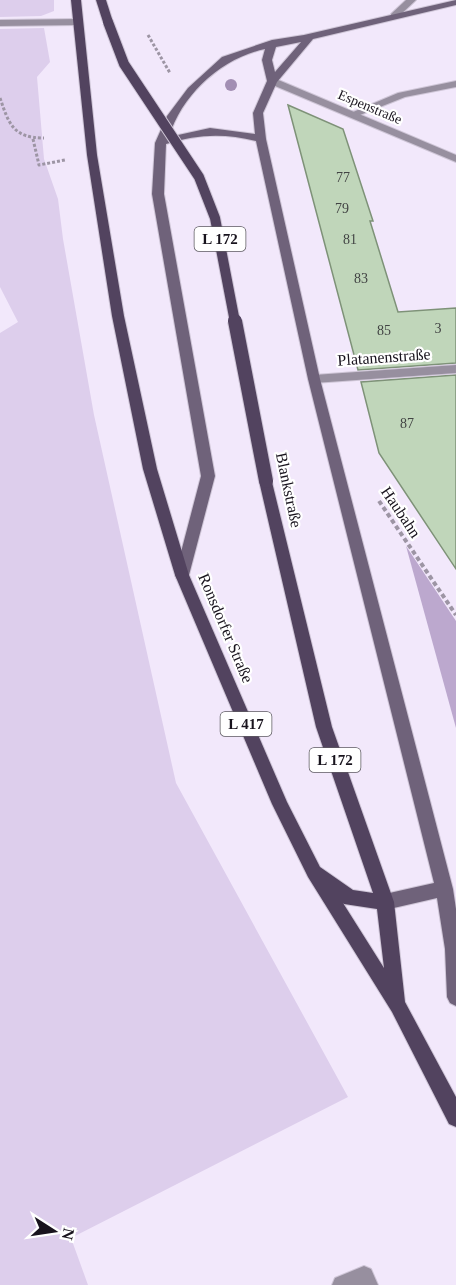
<svg xmlns="http://www.w3.org/2000/svg" width="456" height="1285" font-family="'Times New Roman',serif">
  <style>
    .green { fill: #ddceec }
    .forest { fill: #bca8ce }
    .building { fill: #c0d6ba; stroke: #7e9278; stroke-width: 1.5 }
    .lines { fill: none; stroke-linecap: round; stroke-linejoin: round }
    .lane-casing { stroke: #cfc6d7; stroke-width: 2 }
    .street-casing { stroke: #cfc6d7; stroke-width: 2 }
    .secondary-casing { stroke: #cfc6d7; stroke-width: 2 }
    .primary-casing { stroke: #cfc6d7; stroke-width: 2 }
    .path-far1 { stroke: #9d95a4; stroke-width: 3; stroke-dasharray: 3 2; stroke-linecap: butt }
    .path { stroke: #9d95a4; stroke-width: 4; stroke-dasharray: 4.5 3; stroke-linecap: butt }
    .lane { fill: #978f9f; fill-rule: evenodd }
    .street { fill: #978f9f; fill-rule: evenodd }
    .secondary { fill: #6f627a; fill-rule: evenodd }
    .primary { fill: #52435f; fill-rule: evenodd }
    .primary-bridge-far1-casing { stroke: #cfc6d7; stroke-width: 12; stroke-linecap: butt }
    .primary-bridge-casing { stroke: #cfc6d7; stroke-width: 16; stroke-linecap: butt }
    .primary-bridge-far1 { stroke: #52435f; stroke-width: 10 }
    .primary-bridge { stroke: #52435f; stroke-width: 14 }
    .tree { fill: #a28eb3 }
    .labels { text-anchor: middle; dominant-baseline: central; stroke-width: 4.5; stroke-linejoin: round; paint-order: stroke }
    .far-street-label { font-size: 14px; fill: #18131d; stroke: #fff }
    .number-label { font-size: 14px; fill: #424444 }
    .shield { fill: #fff; stroke: #5d5a61; stroke-width: 1.5 }
    .shield-label { font-size: 15px; font-weight: bold; fill: #18131d }
    .street-label { font-size: 16px; fill: #18131d; stroke: #fff }
  </style>
  <rect width="100%" height="100%" fill="#f2e8fb"/>
  <g class="green">
    <path d="M0 0H54V11L41 16 0 17Z"/>
    <path d="M44 28 50 62 37 77 44 159 58 199 63 239 94 415 176 783 348 1097 71 1238 88 1285H0V333L18 322 0 287V29Z"/>
  </g>
  <path class="forest" d="M406 546 456 621V728Z"/>
  <g class="building">
    <path d="M288 105 343 129 373 221H370L398 312 456 308V363L358 370Z"/>
    <path d="M456 375V569L379 453 361 382Z"/>
  </g>
  <g class="lines">
    <defs>
      <g id="lane">
        <path d="M0 20 78 19 83 22 78 25 0 26Z"/>
        <path d="M456 81V87L405 97 355 117 346 115 398 93Z"/>
        <path d="M364 1266 371 1269 378 1285H332L335 1278Z"/>
      </g>
      <g id="street">
        <path d="M406 0H416L397 18H391V14Z"/>
        <path d="M268 79H276L456 155V162L268 83Z"/>
        <path d="M456 365V373L314 383 308 379 314 375Z"/>
      </g>
      <path id="secondary" d="M456 0V5L313 39 277 82 263 113 266 139 320 379 453 889 456 909V1006L450 1003 447 997 445 949 437 898 385 910 379 908 376 902 379 896 385 894 434 883 308 379 256 141C224 133 198 134 166 144L164 194 215 476 189 575 187 579H177L175 575 201 476 152 194 155 143 167 116 188 88 222 57 272 40 304 35ZM301 42 275 72 272 60 276 47ZM265 49 262 60 267 81 253 113 255 134 210 128 169 137C182 94 222 58 265 49Z"/>
      <g id="primary">
        <path d="M71 0H81L97 155 124 316 157 469 189 575 287 802 320 867 353 890 373 893 316 727 259 481 266 476 271 478 332 727 394 902 405 1002 456 1097V1127L449 1124 392 1012 308 877 272 804 175 575 143 469 112 316 87 155ZM344 904 377 909 384 968 343 903Z"/>
        <path d="M96 0H106L113 22 111 24 103 22Z"/>
      </g>
    </defs>
    <use href="#lane" class="lane-casing"/>
    <use href="#street" class="street-casing"/>
    <use href="#secondary" class="secondary-casing"/>
    <use href="#primary" class="primary-casing"/>
    <g class="path-far1">
      <path d="M148 35 170 73"/>
      <path d="M0 98C9 124 13 138 44 138"/>
      <path d="M33 139 39 165 65 160"/>
    </g>
    <path class="path" d="M379 501 456 615"/>
    <use href="#lane" class="lane"/>
    <use href="#street" class="street"/>
    <use href="#secondary" class="secondary"/>
    <use href="#primary" class="primary"/>
    <defs>
      <path id="primary-bridge-far1" d="M108 22 124 64 199 177 215 218 235 322"/>
      <path id="primary-bridge" d="M235 321 266 481"/>
    </defs>
    <use href="#primary-bridge-far1" class="primary-bridge-far1-casing"/>
    <use href="#primary-bridge" class="primary-bridge-casing"/>
    <use href="#primary-bridge-far1" class="primary-bridge-far1"/>
    <use href="#primary-bridge" class="primary-bridge"/>
  </g>
  <circle class="tree" cx="231" cy="85" r="6"/>
  <g class="labels">
    <g class="far-street-label">
      <text transform="translate(370 107) rotate(23)">Espenstraße</text>
    </g>
    <g class="number-label">
      <text x="343" y="177">77</text>
      <text x="342" y="208">79</text>
      <text x="350" y="239">81</text>
      <text x="361" y="278">83</text>
      <text x="438" y="328">3</text>
      <text x="384" y="330">85</text>
      <text x="407" y="423">87</text>
    </g>
    <g class="shield">
      <rect x="194.5" y="227" width="51" height="24" rx="4.5"/>
      <rect x="220.5" y="712" width="51" height="24" rx="4.5"/>
      <rect x="309.5" y="748" width="51" height="24" rx="4.5"/>
    </g>
    <g class="shield-label">
      <text x="220" y="239">L 172</text>
      <text x="246" y="724">L 417</text>
      <text x="335" y="760">L 172</text>
    </g>
    <g class="street-label">
      <text transform="translate(384 357) rotate(-4)">Platanenstraße</text>
      <text transform="translate(289 490) rotate(78)">Blankstraße</text>
      <text transform="translate(401 512) rotate(56)">Haubahn</text>
      <text transform="translate(226 628) rotate(67)">Ronsdorfer Straße</text>
    </g>
  </g>
  <g transform="translate(54 1231) rotate(102)" stroke="#ffffff" stroke-width="4.5" paint-order="stroke">
  <path d="M0-4.5L10 22L0 15L-10 22Z" fill="#18131d"/>
  <text y="-9" font-size="16" font-weight="bold" text-anchor="middle" fill="#18131d">N</text>
  </g>
</svg>
